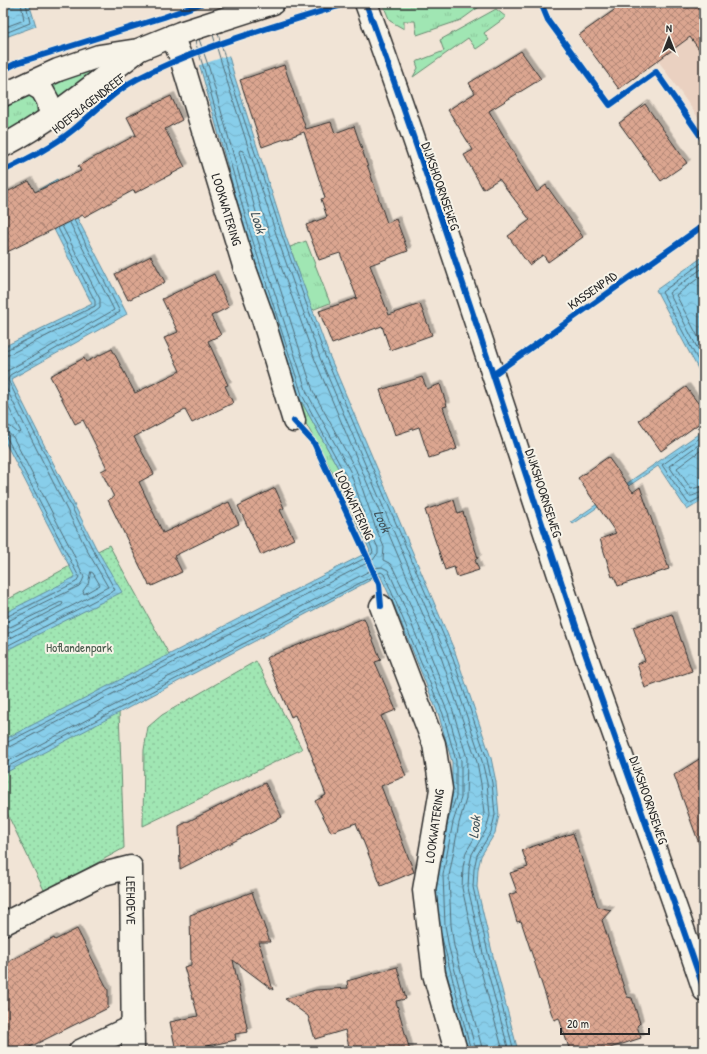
<svg xmlns="http://www.w3.org/2000/svg" width="707" height="1054" font-family="'Patrick Hand',sans-serif">
  <style>
    .built { fill: #ead1c1 }
    .grass { fill: url(#grass-tufts); stroke: #66886f }
    .park { fill: url(#park-dots); stroke: #66886f }
    .water { fill: url(#water-waves); stroke: #638d9e }
    .pier { fill: #f1e4d6 }
    .lines { fill: none; stroke-linecap: round; stroke-linejoin: round }
    .shore { stroke: #506c77; stroke-width: 1 }
    .building { fill: url(#building-cross-hatch); stroke: #2b2b2b; filter: url(#shadow) }
    .street-casing { stroke: #2b2b2b; stroke-width: 25 }
    .secondary-casing { stroke: #2b2b2b; stroke-width: 25 }
    .street { stroke: #f7f3e8; stroke-width: 22 }
    .secondary { stroke: #f7f3e8; stroke-width: 22 }
    .cycleway-casing { stroke: #f7f3e8; stroke-width: 8 }
    .cycleway { stroke: #0057b8; stroke-width: 6 }
    .labels { text-anchor: middle; dominant-baseline: central; stroke-width: 4; stroke-linejoin: round; paint-order: stroke }
    .street-label { font-size: 13px; fill: #2b2b2b; stroke: #f7f3e8 }
    .park-label { font-size: 13px; fill: #485a4d; stroke: #f7f3e8 }
    .water-label { font-size: 14px; font-style: italic; fill: #42545b; stroke: #f7f3e8 }
  </style>
  <defs>
    <pattern id="grass-tufts" width="24" height="20" patternUnits="userSpaceOnUse"><rect width="24" height="20" fill="#a0e6b3"/><path d="M3 7l-1-3M5 7V3M7 7l1-3M15 17l-1-3M17 17v-4M19 17l1-3" fill="none" stroke="#8ac59a"/></pattern>
    <pattern id="park-dots" width="8" height="8" patternUnits="userSpaceOnUse"><rect width="8" height="8" fill="#a0e6b3"/><path d="M2 2h.1M6 6h.1" fill="none" stroke="#8ac59a" stroke-width="1.8" stroke-linecap="round"/></pattern>
    <pattern id="water-waves" width="16" height="10" patternUnits="userSpaceOnUse"><rect width="16" height="10" fill="#88ceea"/><path d="M0 5q4-4 8 0t8 0" fill="none" stroke="#76b1c9"/></pattern>
    <pattern id="building-cross-hatch" width="8" height="8" patternUnits="userSpaceOnUse"><rect width="8" height="8" fill="#dba690"/><path d="M0 0l8 8M0 8l8-8" fill="none" stroke="#b28776"/></pattern>
    <filter id="shadow"><feDropShadow dx="3.5" dy="-3.5" stdDeviation="0" flood-color="#0004"/></filter>
  </defs>
  <rect width="100%" height="100%" fill="#f1e4d6"/>
  <filter id="ink" filterUnits="userSpaceOnUse"><feTurbulence type="fractalNoise" baseFrequency=".025" numOctaves="2"/><feDisplacementMap in="SourceGraphic" scale="8" xChannelSelector="R" yChannelSelector="G"/><feConvolveMatrix kernelMatrix="1 2 1 2 8 2 1 2 1" color-interpolation-filters="sRGB"/></filter>
  <g filter="url(#ink)">
    <path class="built" d="M618 3H704V126L643 39Z"/>
    <g class="grass">
      <path d="M479 3V7L461 20 417 35 415 21H404V29L390 21 384 7 386 4Z"/>
      <path d="M496 9 506 17 484 33 489 40 476 49 468 38 413 77 418 68 416 62 444 51 440 40Z"/>
      <path d="M121 56 64 100 58 97 52 86 56 79Z"/>
      <path d="M28 95C37 99 38 108 36 118L3 136V102Z"/>
      <path d="M306 241 330 303 312 310 290 247Z"/>
      <path d="M299 397 342 475 361 531 334 475 298 409Z"/>
    </g>
    <g class="park">
      <path d="M109 545 181 676 119 711 124 848 45 892 3 805V602Z"/>
      <path d="M256 661 302 749 143 826 144 750 148 727 162 715Z"/>
    </g>
    <g class="water">
      <path d="M3 3H29L36 26 3 38Z"/>
      <path d="M177 3 222 32 235 78 286 237 329 355 455 652 491 758 496 782 499 815 495 833 481 856 478 869 477 887 493 956 518 1051H468L440 949 436 926 434 875 444 819 452 797V762L439 716 394 605 380 575 3 774V740L370 551 361 531 342 475 299 397 245 230 201 70Z"/>
      <path d="M57 179 127 314 11 379 96 548 122 592 3 652V614L75 577 3 438V347L92 304 35 192Z"/>
      <path d="M704 256V380L656 290Z"/>
      <path d="M704 430V502L702 501 687 510 658 466 573 524 571 522Z"/>
    </g>
    <path class="pier" d="M175 3H215L230 55 197 66Z"/>
    <g class="lines">
      <g class="shore">
        <path d="M3 28 24 20 21 3"/>
        <path d="M218 33 231 80 283 238 325 356 451 653 487 759 492 783 495 815 491 832 477 855 474 869 473 887 489 957 514 1051"/>
        <path d="M3 34 30 23 26 3"/>
        <path d="M213 35 227 81 278 240 320 358 446 655 482 761 487 783 490 815 486 830 472 854 469 868 468 888 484 958 509 1051"/>
        <path d="M704 261 662 292 704 372"/>
        <path d="M704 267 669 293 704 361"/>
        <path d="M704 274 676 295 704 348"/>
        <path d="M3 351 6 350 95 306V301L58 228"/>
        <path d="M3 356 8 355 95 312 100 308V299L62 226"/>
        <path d="M3 377 7 371 114 310 70 223"/>
        <path d="M3 382 88 552 108 587 3 642"/>
        <path d="M3 396 21 432 18 433 11 427 3 426"/>
        <path d="M3 432 8 433 13 437 72 551 84 577 82 582 79 586 8 621 3 622"/>
        <path d="M704 435 662 465 688 503C694 503 698 497 704 497"/>
        <path d="M3 437H6L8 440 79 577 76 582 6 617H3"/>
        <path d="M704 441 669 466 689 496C694 497 698 492 704 492"/>
        <path d="M704 448 677 468 691 489 704 486"/>
        <path d="M91 572 93 573 100 585 84 594 83 591 88 584Z"/>
        <path d="M3 628 10 627 61 602 63 603 62 605 3 636"/>
        <path d="M3 648 115 590 93 550 8 380 10 375 120 312 74 220"/>
        <path d="M3 743H6L371 555 373 552 345 474 302 395 249 229 204 69 195 41"/>
        <path d="M3 749 9 747 373 560 378 553V548L369 528 350 471 307 393 254 228 209 68 199 39"/>
        <path d="M3 764 375 568 382 567 388 570 402 601 448 713 461 760V798L453 822 443 875 445 925 449 948 476 1051"/>
        <path d="M3 769 381 572 384 574 443 714 456 761V797L448 820 444 841"/>
        <path d="M442 938 471 1051"/>
        <path id="s1" d="M483 1051 454 946 451 925 449 876 459 823 466 799 467 758 453 711 408 599 393 568 389 563 383 560 384 547 375 526 356 470 313 391 260 226 239 152 240 150 243 151 272 242 315 360 441 657 477 762 481 784 484 814 481 827 466 852 463 867 462 888 478 960 503 1051"/>
      </g>
    </g>
    <g class="building">
      <path d="M624 3H704V56L690 37 619 89 579 35Z"/>
      <path d="M521 51 541 79 489 111 537 192 546 185 583 237 548 262 543 255 529 265 508 236 530 220 499 179 483 189 464 155 473 150 448 110 475 93 469 83Z"/>
      <path d="M284 65 306 129 331 122 335 133 354 126 387 223 396 219 408 251 370 265 389 315 420 304 432 335 390 350 382 326 332 344 319 311 357 298 340 253 319 260 306 225 327 217 321 199 325 198 304 132 262 147 240 80Z"/>
      <path d="M171 96 182 120 165 129 185 167 135 193 134 190 84 217 83 215 3 254V194L29 181 35 192 81 171 78 166 136 135 127 117Z"/>
      <path d="M645 104 687 163 661 181 619 123Z"/>
      <path d="M151 256 165 282 128 300 115 274Z"/>
      <path d="M214 274 229 307 211 316 221 335 208 341 228 385 225 386 233 403 192 423 185 410 134 437 154 474 139 482 163 533 229 502 239 524 174 556 182 572 152 586 151 584 149 585 108 500 114 497 101 471 107 468 83 420 75 424 50 376 84 358 86 362 112 349 135 393 180 371 164 338 178 332 162 299Z"/>
      <path d="M422 377 427 389 440 384 447 406 443 407 457 449 429 458 419 427 395 435 380 390Z"/>
      <path d="M686 387 704 411V420L661 451 639 420Z"/>
      <path d="M608 457 633 492 640 487 669 569 618 586 614 576 612 577 600 539 616 533 578 478Z"/>
      <path d="M275 488 284 508 280 510 294 539 261 555 238 506Z"/>
      <path d="M454 500 458 514 463 512 478 558 475 560 479 570 457 577 454 567 445 570 425 510Z"/>
      <path d="M672 614 692 671 645 688 637 664 645 661 633 627Z"/>
      <path d="M364 618 381 660 375 662 396 710 381 716 406 776 381 786 414 872 381 886 356 823 331 832 315 801 326 795 312 759H313L295 715 291 717 266 658Z"/>
      <path d="M704 756V849H701L674 775Z"/>
      <path d="M265 783 282 817 180 869 179 826Z"/>
      <path d="M573 833 598 907 611 910 602 920 627 997 632 998 640 1023 637 1026 641 1038 601 1051H570L559 1018 554 1020 551 1012 521 921 517 922 509 895 517 892 510 873 528 867 522 850Z"/>
      <path d="M252 892 270 942H259L273 990 233 960 248 1032 235 1034 236 1040 183 1051H176L170 1022 198 1016 184 967 191 965 190 915Z"/>
      <path d="M77 929 108 990V1008L22 1051H3V967L13 959 54 938 55 940Z"/>
      <path d="M397 967 406 999 396 1001 410 1051H350L345 1030 315 1039 308 1016 285 999 315 990 348 988 347 981Z"/>
    </g>
    <g class="lines">
      <defs>
        <g id="street">
          <path id="s2" d="M172 36 181 58 245 269 263 319 294 421"/>
          <path d="M381 606 434 744 441 789 424 890 434 974 456 1051"/>
          <path id="s3" d="M3 924 103 874 131 867 133 1051"/>
          <path d="M80 1051 133 1026"/>
        </g>
        <g id="secondary">
          <path d="M366 3C443 215 510 430 582 644 622 759 665 874 704 990"/>
          <path d="M30 83 42 90 48 101 51 117"/>
          <path d="M3 95 58 70 99 56 138 50 180 33 273 3"/>
          <path d="M3 146C51 121 93 85 136 52"/>
        </g>
      </defs>
      <use href="#street" class="street-casing"/>
      <use href="#secondary" class="secondary-casing"/>
      <use href="#street" class="street"/>
      <use href="#secondary" class="secondary"/>
      <defs>
        <g id="cycleway">
          <path d="M366 3C443 215 510 430 582 644 622 759 665 874 704 990"/>
          <path d="M541 3 548 20 610 105 656 72 704 141"/>
          <path d="M3 70 17 63 164 17 203 3"/>
          <path d="M3 171C27 159 52 147 73 130 94 113 113 92 137 79 202 45 277 26 348 3"/>
          <path d="M494 374 704 225"/>
          <path d="M294 421 314 443 363 548 379 584 381 606"/>
        </g>
      </defs>
      <use href="#cycleway" class="cycleway-casing"/>
      <use href="#cycleway" class="cycleway"/>
    </g>
  </g>
  <g class="labels">
    <g class="street-label">
      <text transform="translate(88 103) rotate(-38)">HOEFSLAGENDREEF</text>
      <text transform="translate(441 186) rotate(71)">DIJKSHOORNSEWEG</text>
      <text stroke="none"><textPath href="#s2" startOffset="182">LOOKWATERING</textPath></text>
      <text transform="translate(592 290) rotate(-35)">KASSENPAD</text>
      <text transform="translate(544 493) rotate(72)">DIJKSHOORNSEWEG</text>
      <text transform="translate(355 505) rotate(65)">LOOKWATERING</text>
      <text transform="translate(649 800) rotate(71)">DIJKSHOORNSEWEG</text>
      <text transform="translate(434 826) rotate(-82)">LOOKWATERING</text>
      <text stroke="none"><textPath href="#s3" startOffset="174">LEEHOEVE</textPath></text>
    </g>
    <g class="park-label">
      <text x="79" y="647">Hoflandenpark</text>
    </g>
    <g class="water-label">
      <text transform="translate(259 222) rotate(73)">Look</text>
      <text stroke="none"><textPath href="#s1" startOffset="1353">Look</textPath></text>
      <text transform="translate(474 827) rotate(-83)">Look</text>
    </g>
  </g>
  <rect width="707" height="1054" fill="none" stroke="#f7f3e8" stroke-width="16"/>
  <rect x="8" y="8" width="691" height="1038" fill="none" stroke="#2b2b2b" stroke-width="1.5" filter="url(#ink)"/>
  <g transform="translate(669 38)" stroke="#f7f3e8" stroke-width="3" paint-order="stroke">
  <path d="M0-3L7 15L0 10L-7 15Z" fill="#2b2b2b"/>
  <text y="-6" font-size="11" font-weight="bold" text-anchor="middle" fill="#2b2b2b">N</text>
  </g>
  <path d="M561 1028v6h88v-6" fill="none" stroke="#2b2b2b" stroke-width="2"/>
  <text x="567" y="1028" font-size="12" fill="#2b2b2b" stroke="#f7f3e8" stroke-width="3" paint-order="stroke">20 m</text>
</svg>
